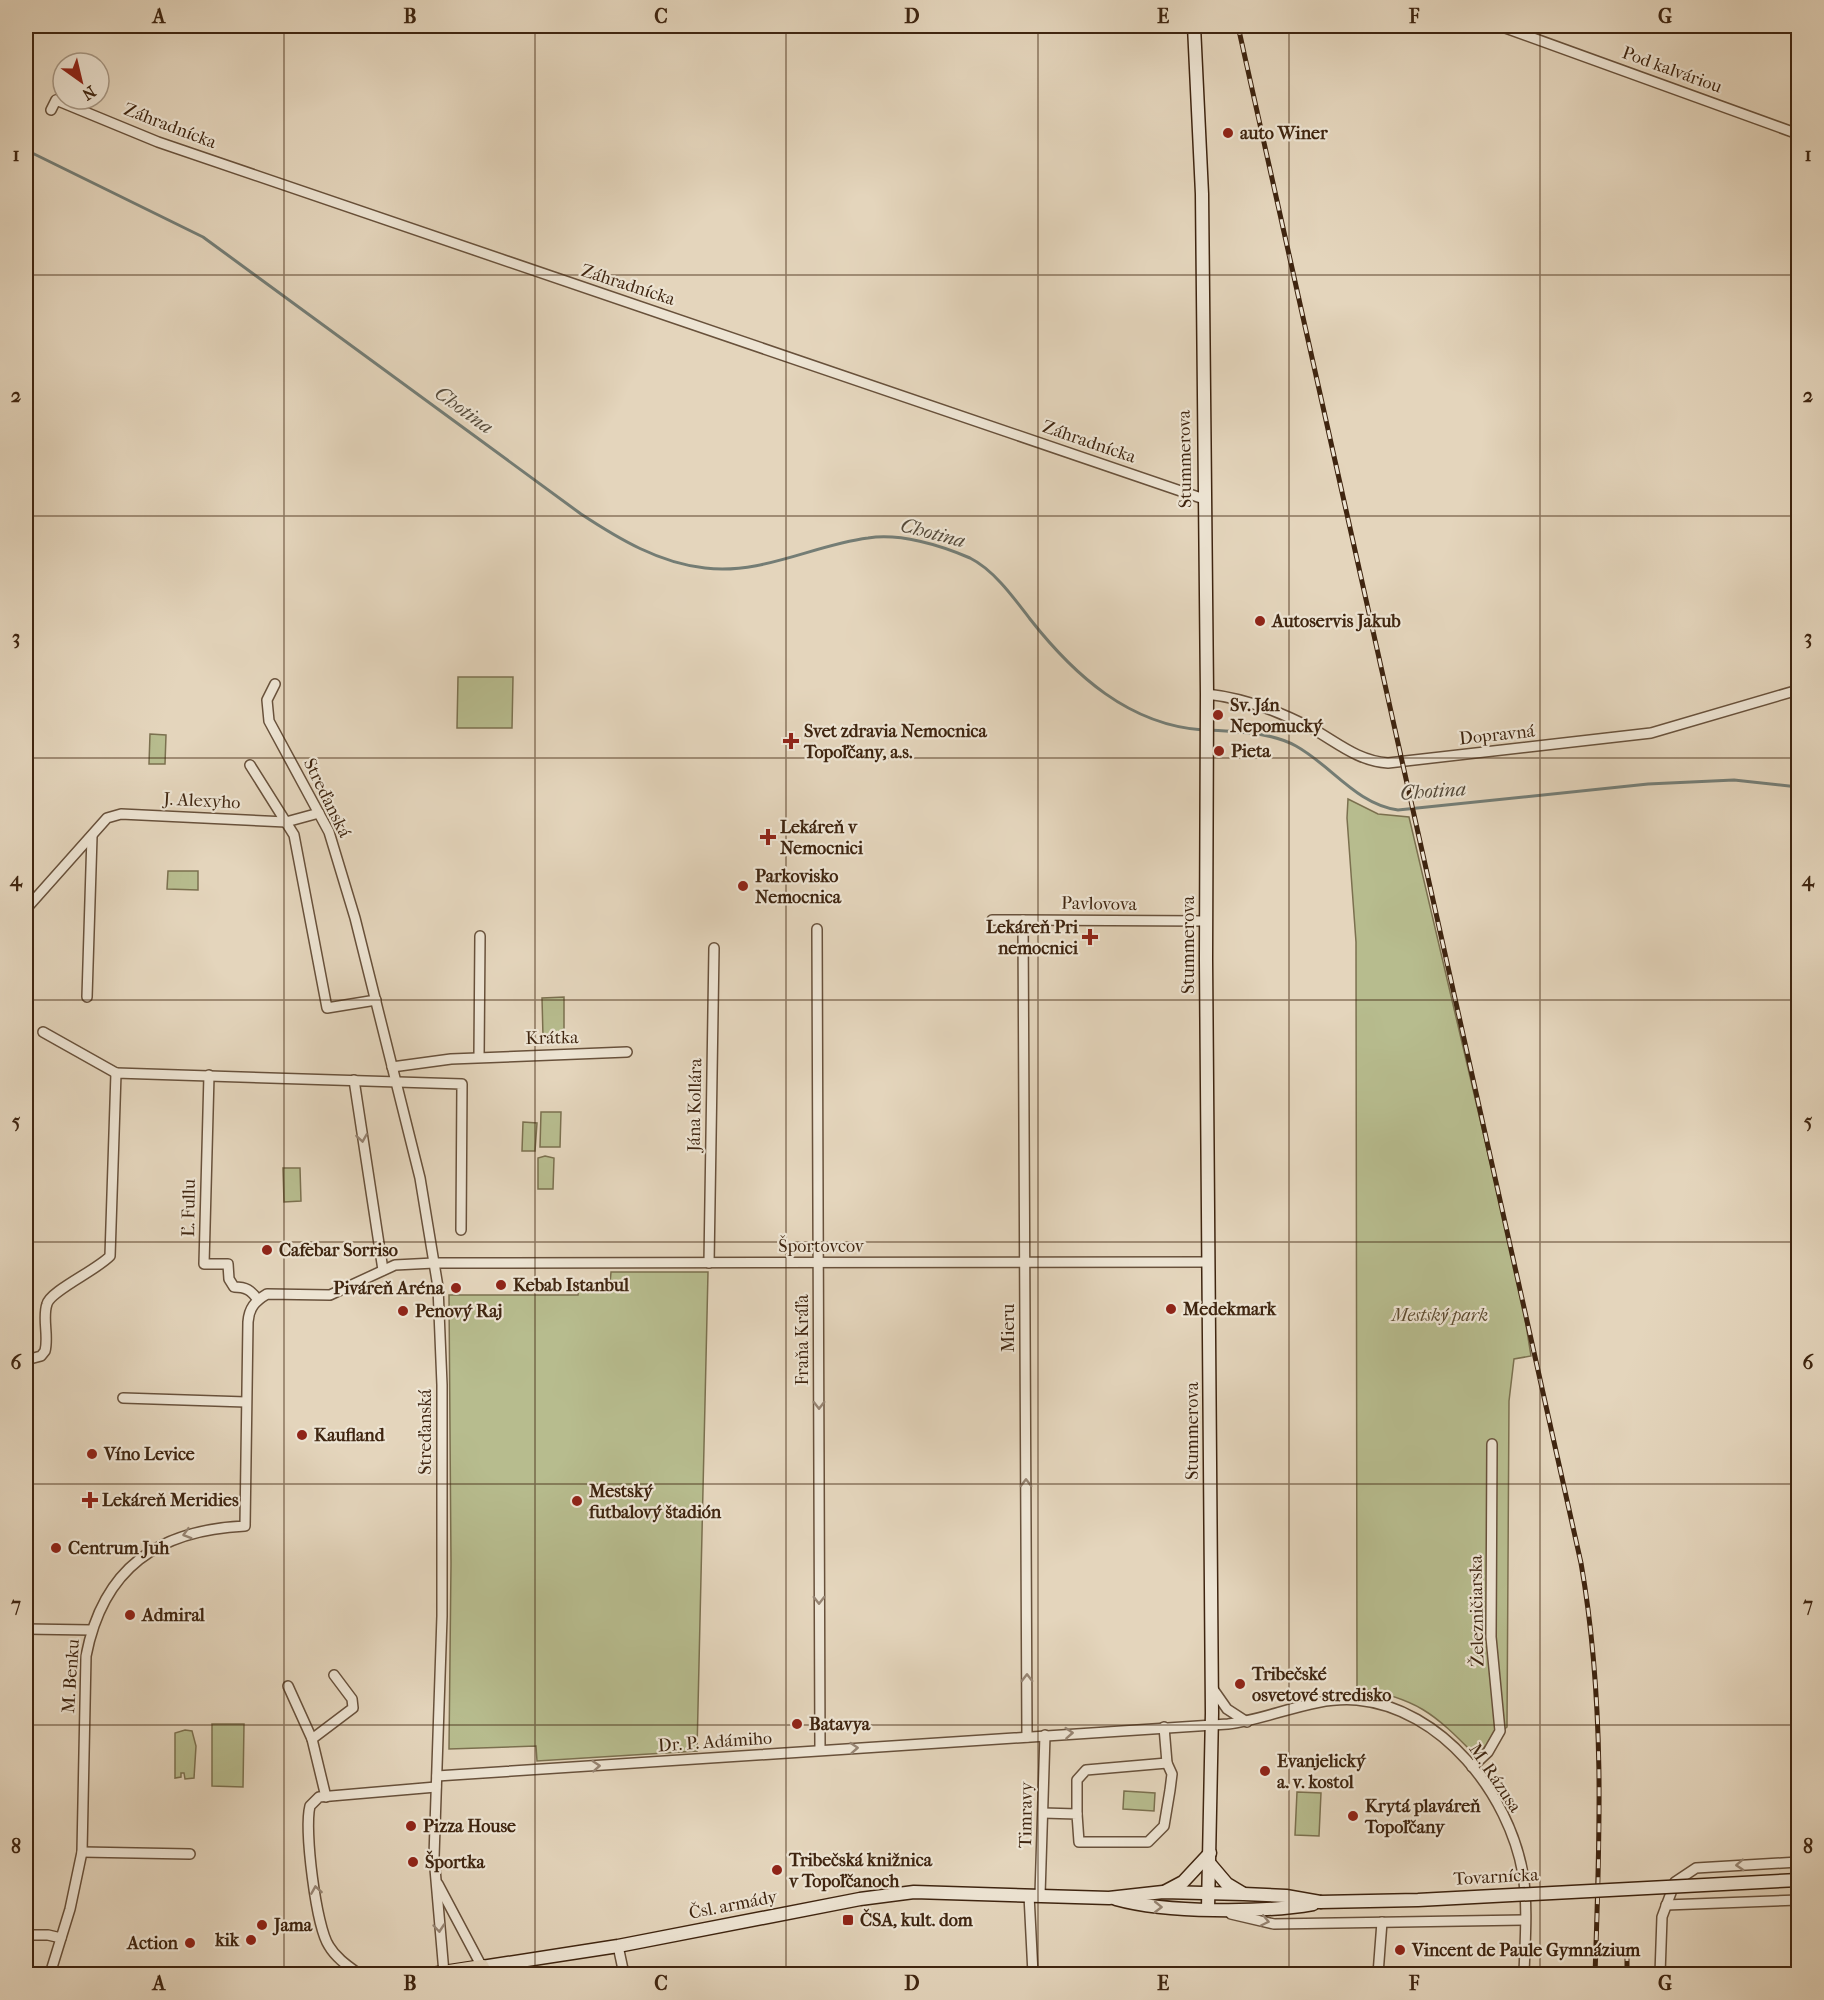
<svg xmlns="http://www.w3.org/2000/svg" width="1824" height="2000" font-family="'IM FELL French Canon',serif">
  <style>
    .green { fill: #b7bc8e; stroke: #7b704f; stroke-width: 1.5 }
    .lines { fill: none; stroke-linecap: round; stroke-linejoin: round }
    .stream { stroke: #747d75; stroke-width: 3 }
    .street-casing { stroke: #68513b; stroke-width: 12 }
    .secondary-casing { stroke: #3f2510; stroke-width: 15 }
    .primary-casing { stroke: #3f2510; stroke-width: 16 }
    .street { stroke: #ede4d3; stroke-width: 9 }
    .secondary { stroke: #ede4d3; stroke-width: 12 }
    .primary { stroke: #e4d5bc; stroke-width: 14 }
    .rail-casing { stroke: #3f2510; stroke-width: 5 }
    .rail { stroke: #ede4d3; stroke-width: 3; stroke-dasharray: 9; stroke-linecap: butt }
    .secondary-bridge-casing { stroke: #3f2510; stroke-width: 15; stroke-linecap: butt }
    .secondary-bridge { stroke: #ede4d3; stroke-width: 12 }
    .oneway { stroke: #968472 }
    .grid { fill: none; stroke: #3f2510; stroke-width: 1.5; stroke-opacity: 0.55 }
    .poi-dot { fill: #8f2418; stroke: #ede4d3; stroke-width: 2 }
    .labels { text-anchor: middle; dominant-baseline: central; stroke-width: 4.5; stroke-linejoin: round; paint-order: stroke }
    .street-label { font-size: 18px; fill: #3f2510; stroke: #ede4d3 }
    .poi-label { font-size: 18px; font-weight: bold; fill: #3f2510; stroke: #ede4d3; text-anchor: start }
    .park-label { font-size: 18px; font-style: italic; fill: #5d4b30; stroke: #ede4d3 }
    .water-label { font-size: 20px; font-style: italic; fill: #554a3a; stroke: #ede4d3 }
    .neatline { fill: none; stroke: #3f2510; stroke-width: 2 }
    .grid-label { font-size: 20px; text-anchor: middle; font-weight: bold; fill: #3f2510 }
  </style>
  <rect width="100%" height="100%" fill="#e4d5bc"/>
  <filter id="stains"><feTurbulence type="fractalNoise" baseFrequency=".00333" numOctaves="4"/><feColorMatrix values="0 0 0 0 .2 0 0 0 0 .09 0 0 0 0 .02 0 0 0 .5 -.17"/></filter>
  <radialGradient id="worn" r=".72"><stop offset=".6" stop-color="#630" stop-opacity="0"/><stop offset="1" stop-color="#630" stop-opacity=".3"/></radialGradient>
  <g class="green">
    <path d="M458 677H513L512 728H457Z"/>
    <path d="M150 734 166 735 165 764H149Z"/>
    <path d="M1348 799 1378 814 1409 817 1521 1294 1531 1356 1514 1359 1509 1401 1507 1727 1475 1755C1434 1713 1416 1698 1357 1688L1356 942 1347 818Z"/>
    <path d="M168 871H198V890L167 889Z"/>
    <path d="M564 997V1036L543 1037 542 998Z"/>
    <path d="M541 1112H561L560 1147H540Z"/>
    <path d="M523 1122 537 1123 535 1151H522Z"/>
    <path d="M545 1156 554 1158 553 1189H538V1158Z"/>
    <path d="M283 1168H300L301 1201 284 1202Z"/>
    <path d="M611 1272H708L697 1751 537 1761 536 1746 449 1749 451 1564 449 1295H578L579 1284H610Z"/>
    <path d="M212 1724H244L243 1787 212 1786Z"/>
    <path d="M185 1730 192 1731 196 1746 194 1778 185 1779 184 1773H181V1777L175 1778V1733Z"/>
    <path d="M1124 1791 1155 1793 1154 1811 1123 1809Z"/>
    <path d="M1297 1792 1321 1793 1319 1836 1295 1835Z"/>
  </g>
  <g class="lines">
    <g class="stream">
      <path d="M26 150 203 237 581 514C619 539 659 563 705 568 762 575 813 545 868 538 900 533 940 545 970 558 994 570 1014 598 1030 619 1074 675 1129 725 1203 730"/>
      <path d="M1210 730C1238 732 1271 732 1296 746 1332 766 1356 804 1398 810L1648 784 1734 780 1798 787"/>
    </g>
    <defs>
      <g id="street">
        <path d="M1500 26 1798 134"/>
        <path d="M51 110 56 100 158 142 1204 499"/>
        <path d="M275 684 267 700 269 721 329 832 355 918 420 1178 438 1287 442 1385V1616L434 1857 444 1973"/>
        <path d="M1207 694C1243 698 1281 712 1313 729 1338 743 1358 761 1388 763L1651 733 1798 690"/>
        <path d="M250 765 294 835 327 1008 376 1000"/>
        <path d="M26 909 107 818 121 814 286 822 319 813"/>
        <path d="M992 920 1206 921"/>
        <path d="M1023 920 1027 1737"/>
        <path d="M817 929 820 1750"/>
        <path d="M87 997 92 836"/>
        <path d="M43 1032 116 1073"/>
        <path d="M479 1057 480 936"/>
        <path d="M392 1067 451 1059 627 1052"/>
        <path d="M209 1075 204 1264H228L229 1279 234 1287C246 1287 251 1290 258 1300"/>
        <path d="M354 1080 383 1270"/>
        <path d="M709 1263 714 948"/>
        <path d="M26 1360 41 1356 45 1351C49 1336 42 1318 47 1304 50 1291 97 1270 110 1256L116 1073 462 1084 461 1230"/>
        <path d="M123 1398 246 1402"/>
        <path d="M26 1629 91 1630"/>
        <path d="M288 1686 312 1739"/>
        <path d="M1213 1689 1227 1709 1247 1722"/>
        <path d="M1472 1767 1488 1752 1500 1731 1491 1637 1492 1444"/>
        <path d="M437 1776 1228 1724C1271 1719 1313 1696 1357 1700 1442 1708 1509 1794 1523 1874 1528 1907 1525 1942 1524 1974"/>
        <path d="M326 1797 312 1739 353 1708 352 1699 334 1675"/>
        <path d="M1043 1813 1077 1814 1079 1842H1148L1164 1826 1170 1790 1172 1774 1167 1763 1164 1727"/>
        <path d="M1077 1814V1780L1086 1770 1167 1763"/>
        <path d="M82 1852 190 1854"/>
        <path d="M438 1884 482 1967"/>
        <path d="M1029 1895 1033 1974"/>
        <path d="M1040 1895 1045 1735"/>
        <path d="M1666 1905 1798 1900"/>
        <path d="M1231 1914 1274 1924 1524 1920"/>
        <path d="M26 1935H48L61 1938"/>
        <path d="M618 1946 624 1974"/>
        <path d="M50 1974 70 1909 82 1852 86 1656C103 1568 158 1530 245 1526L248 1322C249 1308 255 1301 267 1294L330 1295 395 1265 434 1263 1209 1262"/>
        <path d="M359 1974C348 1966 336 1958 329 1946 316 1927 304 1829 310 1806L319 1797 436 1787"/>
        <path d="M1378 1974 1382 1922"/>
        <path d="M1660 1974 1662 1917 1675 1882 1696 1868 1798 1862"/>
      </g>
      <g id="secondary">
        <path d="M1194 26 1202 194 1207 694 1206 960 1212 1713 1208 1908"/>
        <path d="M1210 1864 1227 1884 1242 1893"/>
        <path d="M1166 1891 1183 1882 1210 1853"/>
        <path d="M1116 1899C1166 1913 1262 1913 1313 1904"/>
        <path d="M482 1967 618 1946 860 1899 914 1892 1109 1898 1163 1892 1244 1894 1286 1896 1320 1902"/>
      </g>
      <path id="primary" d="M436 1974 482 1967 483 1974"/>
    </defs>
    <use href="#street" class="street-casing"/>
    <use href="#secondary" class="secondary-casing"/>
    <use href="#primary" class="primary-casing"/>
    <use href="#street" class="street"/>
    <use href="#secondary" class="secondary"/>
    <use href="#primary" class="primary"/>
    <defs>
      <g id="rail">
        <path d="M1238 26 1581 1563C1605 1700 1600 1836 1595 1974"/>
        <path d="M1627 1952V1974"/>
      </g>
    </defs>
    <use href="#rail" class="rail-casing"/>
    <use href="#rail" class="rail"/>
    <defs>
      <path id="secondary-bridge" d="M1320 1902 1418 1900 1798 1880"/>
    </defs>
    <use href="#secondary-bridge" class="secondary-bridge-casing"/>
    <use href="#secondary-bridge" class="secondary-bridge"/>
  </g>
  <defs><path id="oneway-chevron" d="M-2-3.5L2.5 0L-2 3.5" fill="none" stroke-width="1.6" stroke-linecap="round" stroke-linejoin="round" transform="scale(1.5)"/></defs>
  <g class="oneway">
    <use href="#oneway-chevron" transform="translate(362 1138) rotate(81)"/>
    <use href="#oneway-chevron" transform="translate(819 1405) rotate(90)"/>
    <use href="#oneway-chevron" transform="translate(1026 1483) rotate(-90)"/>
    <use href="#oneway-chevron" transform="translate(187 1534) rotate(164)"/>
    <use href="#oneway-chevron" transform="translate(819 1600) rotate(90)"/>
    <use href="#oneway-chevron" transform="translate(1027 1678) rotate(-90)"/>
    <use href="#oneway-chevron" transform="translate(1069 1733) rotate(-4)"/>
    <use href="#oneway-chevron" transform="translate(854 1748) rotate(-4)"/>
    <use href="#oneway-chevron" transform="translate(596 1766) rotate(-4)"/>
    <use href="#oneway-chevron" transform="translate(1740 1865) rotate(177)"/>
    <use href="#oneway-chevron" transform="translate(316 1890) rotate(-99)"/>
    <use href="#oneway-chevron" transform="translate(1158 1907) rotate(1)"/>
    <use href="#oneway-chevron" transform="translate(1265 1921) rotate(12)"/>
    <use href="#oneway-chevron" transform="translate(439 1928) rotate(85)"/>
  </g>
  <path class="grid" d="M284 26V1974M535 26V1974M786 26V1974M1038 26V1974M1289 26V1974M1540 26V1974M26 275H1798M26 516H1798M26 758H1798M26 1000H1798M26 1242H1798M26 1484H1798M26 1725H1798"/>
  <g class="poi-dot">
    <circle cx="1228" cy="133" r="6"/>
    <circle cx="1260" cy="621" r="6"/>
    <circle cx="1218" cy="715" r="6"/>
    <path d="M788 732h6v6h6v6h-6v6h-6v-6h-6v-6h6z"/>
    <circle cx="1219" cy="751" r="6"/>
    <path d="M765 828h6v6h6v6h-6v6h-6v-6h-6v-6h6z"/>
    <circle cx="743" cy="886" r="6"/>
    <path d="M1087 928h6v6h6v6h-6v6h-6v-6h-6v-6h6z"/>
    <circle cx="267" cy="1250" r="6"/>
    <circle cx="501" cy="1285" r="6"/>
    <circle cx="456" cy="1288" r="6"/>
    <circle cx="1171" cy="1309" r="6"/>
    <circle cx="403" cy="1311" r="6"/>
    <circle cx="302" cy="1435" r="6"/>
    <circle cx="92" cy="1454" r="6"/>
    <path d="M87 1491h6v6h6v6h-6v6h-6v-6h-6v-6h6z"/>
    <circle cx="577" cy="1501" r="6"/>
    <circle cx="56" cy="1548" r="6"/>
    <circle cx="130" cy="1615" r="6"/>
    <circle cx="1240" cy="1684" r="6"/>
    <circle cx="797" cy="1724" r="6"/>
    <circle cx="1265" cy="1771" r="6"/>
    <circle cx="1353" cy="1816" r="6"/>
    <circle cx="411" cy="1826" r="6"/>
    <circle cx="413" cy="1862" r="6"/>
    <circle cx="777" cy="1870" r="6"/>
    <rect x="842" y="1914" width="12" height="12" rx="3"/>
    <circle cx="262" cy="1925" r="6"/>
    <circle cx="251" cy="1940" r="6"/>
    <circle cx="190" cy="1943" r="6"/>
    <circle cx="1400" cy="1950" r="6"/>
  </g>
  <g class="labels">
    <g class="street-label">
      <text transform="translate(1672 70) rotate(20)">Pod kalváriou</text>
      <text transform="translate(170 126) rotate(21)">Záhradnícka</text>
      <text transform="translate(628 285) rotate(18)">Záhradnícka</text>
      <text transform="translate(1089 442) rotate(19)">Záhradnícka</text>
      <text transform="translate(1185 459) rotate(-91)">Stummerova</text>
      <text transform="translate(1497 735) rotate(-6)">Dopravná</text>
      <text transform="translate(327 798) rotate(64)">Streďanská</text>
      <text transform="translate(202 801) rotate(3)">J. Alexyho</text>
      <text transform="translate(1099 904) rotate(1)">Pavlovova</text>
      <text transform="translate(1188 945) rotate(-90)">Stummerova</text>
      <text transform="translate(552 1038) rotate(-1)">Krátka</text>
      <text transform="translate(695 1105) rotate(-89)">Jána Kollára</text>
      <text transform="translate(189 1208) rotate(-89)">Ľ. Fullu</text>
      <text x="821" y="1246">Športovcov</text>
      <text transform="translate(1008 1328) rotate(-90)">Mieru</text>
      <text transform="translate(802 1340) rotate(-90)">Fraňa Kráľa</text>
      <text transform="translate(1192 1431) rotate(-90)">Stummerova</text>
      <text transform="translate(425 1432) rotate(-90)">Streďanská</text>
      <text transform="translate(1477 1611) rotate(-91)">Železničiarska</text>
      <text transform="translate(71 1676) rotate(-86)">M. Benku</text>
      <text transform="translate(715 1742) rotate(-4)">Dr. P. Adámiho</text>
      <text transform="translate(1495 1778) rotate(56)">M. Rázusa</text>
      <text transform="translate(1026 1815) rotate(-89)">Timravy</text>
      <text transform="translate(1496 1877) rotate(-3)">Tovarnícka</text>
      <text transform="translate(733 1905) rotate(-11)">Čsl. armády</text>
    </g>
    <g class="poi-label">
      <text x="1240" y="133">auto Winer</text>
      <text x="1272" y="621">Autoservis Jakub</text>
      <text x="1230" y="705">Sv. Ján<tspan x="1230" dy="21">Nepomucký</tspan></text>
      <text x="804" y="731">Svet zdravia Nemocnica<tspan x="804" dy="21">Topoľčany, a.s.</tspan></text>
      <text x="1231" y="751">Pieta</text>
      <text x="780" y="827">Lekáreň v<tspan x="780" dy="21">Nemocnici</tspan></text>
      <text x="755" y="876">Parkovisko<tspan x="755" dy="21">Nemocnica</tspan></text>
      <text x="1078" y="927" text-anchor="end">Lekáreň Pri<tspan x="1078" dy="21">nemocnici</tspan></text>
      <text x="279" y="1250">Cafebar Sorriso</text>
      <text x="513" y="1285">Kebab Istanbul</text>
      <text x="444" y="1288" text-anchor="end">Piváreň Aréna</text>
      <text x="1183" y="1309">Medekmark</text>
      <text x="415" y="1311">Penový Raj</text>
      <text x="314" y="1435">Kaufland</text>
      <text x="104" y="1454">Víno Levice</text>
      <text x="589" y="1491">Mestský<tspan x="589" dy="21">futbalový štadión</tspan></text>
      <text x="102" y="1500">Lekáreň Meridies</text>
      <text x="68" y="1548">Centrum Juh</text>
      <text x="142" y="1615">Admiral</text>
      <text x="1252" y="1674">Tribečské<tspan x="1252" dy="21">osvetové stredisko</tspan></text>
      <text x="809" y="1724">Batavya</text>
      <text x="1277" y="1761">Evanjelický<tspan x="1277" dy="21">a. v. kostol</tspan></text>
      <text x="1365" y="1806">Krytá plaváreň<tspan x="1365" dy="21">Topoľčany</tspan></text>
      <text x="423" y="1826">Pizza House</text>
      <text x="789" y="1860">Tribečská knižnica<tspan x="789" dy="21">v Topoľčanoch</tspan></text>
      <text x="425" y="1862">Športka</text>
      <text x="860" y="1920">ČSA, kult. dom</text>
      <text x="274" y="1925">Jama</text>
      <text x="239" y="1940" text-anchor="end">kik</text>
      <text x="178" y="1943" text-anchor="end">Action</text>
      <text x="1412" y="1950">Vincent de Paule Gymnázium</text>
    </g>
    <g class="park-label">
      <text x="1440" y="1315">Mestský park</text>
    </g>
    <g class="water-label">
      <text transform="translate(464 410) rotate(36)">Chotina</text>
      <text transform="translate(933 533) rotate(15)">Chotina</text>
      <text transform="translate(1433 791) rotate(-4)">Chotina</text>
    </g>
  </g>
  <rect width="1824" height="2000" fill="none" stroke="#e4d5bc" stroke-width="66"/>
  <g transform="translate(81 81) rotate(146)"><circle r="28" fill="#ede4d3" stroke="#a79885" stroke-width="1.5"/>
  <path d="M0-4.5L10 22L0 15L-10 22Z" fill="#8f2418"/>
  <text y="-9" font-size="16" font-weight="bold" text-anchor="middle" fill="#3f2510">N</text>
  </g>
  <rect x="33" y="33" width="1758" height="1934" class="neatline"/>
  <g class="grid-label">
    <text x="159" y="23">A</text>
    <text x="410" y="23">B</text>
    <text x="661" y="23">C</text>
    <text x="912" y="23">D</text>
    <text x="1163" y="23">E</text>
    <text x="1414" y="23">F</text>
    <text x="1665" y="23">G</text>
    <text x="16" y="161">1</text>
    <text x="1808" y="161">1</text>
    <text x="16" y="402">2</text>
    <text x="1808" y="402">2</text>
    <text x="16" y="644">3</text>
    <text x="1808" y="644">3</text>
    <text x="16" y="886">4</text>
    <text x="1808" y="886">4</text>
    <text x="16" y="1128">5</text>
    <text x="1808" y="1128">5</text>
    <text x="16" y="1369">6</text>
    <text x="1808" y="1369">6</text>
    <text x="16" y="1611">7</text>
    <text x="1808" y="1611">7</text>
    <text x="16" y="1853">8</text>
    <text x="1808" y="1853">8</text>
    <text x="159" y="1990">A</text>
    <text x="410" y="1990">B</text>
    <text x="661" y="1990">C</text>
    <text x="912" y="1990">D</text>
    <text x="1163" y="1990">E</text>
    <text x="1414" y="1990">F</text>
    <text x="1665" y="1990">G</text>
  </g>
  <rect width="100%" height="100%" filter="url(#stains)"/>
  <rect width="100%" height="100%" fill="url(#worn)"/>
</svg>
